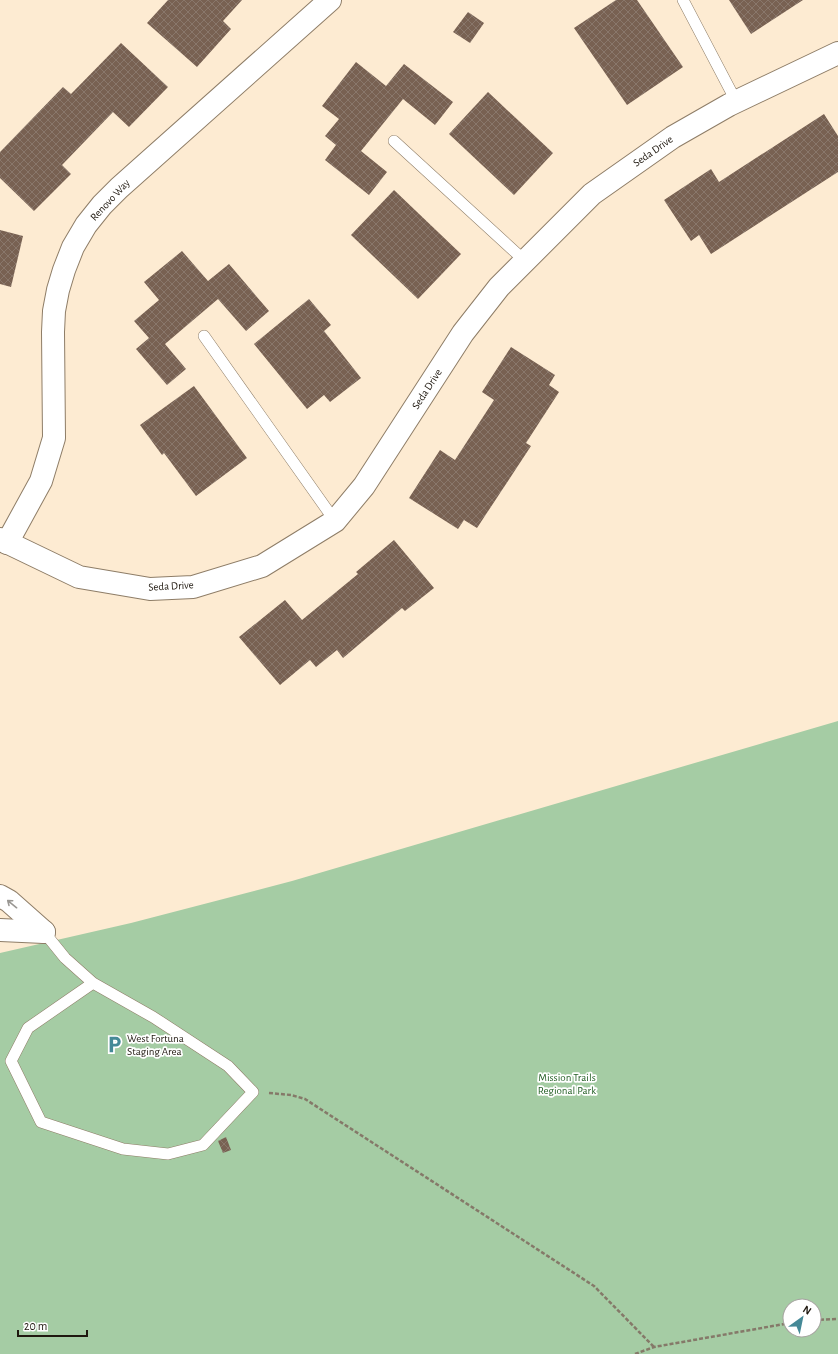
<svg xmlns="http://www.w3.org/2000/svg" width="838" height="1354" font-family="'Alegreya Sans',sans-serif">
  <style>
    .park { fill: #a5cca4; fill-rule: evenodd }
    .building { fill: url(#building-cross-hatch) }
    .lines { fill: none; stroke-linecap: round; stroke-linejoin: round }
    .lane-casing { stroke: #8e7d67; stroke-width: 12 }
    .street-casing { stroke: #8e7d67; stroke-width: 24 }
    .path { stroke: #857969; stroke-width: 2.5; stroke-dasharray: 4 2; stroke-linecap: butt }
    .lane { stroke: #fff; stroke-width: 11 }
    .street { stroke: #fff; stroke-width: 22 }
    .oneway { stroke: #9a9793 }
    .labels { text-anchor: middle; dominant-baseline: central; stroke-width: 3.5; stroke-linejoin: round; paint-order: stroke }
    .street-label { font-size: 11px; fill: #1f180f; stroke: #fff }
    .poi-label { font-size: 11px; fill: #1f180f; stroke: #fff; text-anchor: start }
    .park-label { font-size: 11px; fill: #235f25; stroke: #fff }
  </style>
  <defs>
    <pattern id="building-cross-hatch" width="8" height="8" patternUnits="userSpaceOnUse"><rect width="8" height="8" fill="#786152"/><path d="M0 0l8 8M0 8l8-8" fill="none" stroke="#89776b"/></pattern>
  </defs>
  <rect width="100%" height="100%" fill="#fdebd2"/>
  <path class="park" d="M838 721V1354H0V953L131 923 292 881ZM790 1306H814V1330H790Z"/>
  <g class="building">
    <path d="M168 0H242L223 21 231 29 197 67 147 23Z"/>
    <path d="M616 0H637L683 67 627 105 574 28Z"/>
    <path d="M729 0H803L751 34Z"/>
    <path d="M468 12 484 23 470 43 453 32Z"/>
    <path d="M121 43 168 87 129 127 113 112 62 165 71 174 34 211 0 178V152L63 87 71 94Z"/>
    <path d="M356 62 386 86 404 64 453 102 435 125 403 99 361 151 387 172 369 195 325 160 336 145 325 136 339 119 322 106Z"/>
    <path d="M488 92 553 153 514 195 449 134Z"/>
    <path d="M824 114 838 136V172L711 254 699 235 691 241 664 200 711 169 719 182Z"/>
    <path d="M394 190 461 254 418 299 351 235Z"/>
    <path d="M0 230 23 236 11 287 0 284Z"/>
    <path d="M182 251 208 281 229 264 269 311 246 331 218 299 165 344 186 369 167 385 136 349 149 338 134 321 159 300 144 282Z"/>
    <path d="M309 299 331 325 324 331 361 378 330 402 324 395 307 409 254 344Z"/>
    <path d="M511 347 555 375 549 385 559 392 526 443 531 446 477 528 464 520 458 529 409 498 440 450 455 460 494 400 482 392Z"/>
    <path d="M194 386 247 458 196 496 164 453 162 455 140 425Z"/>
    <path d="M394 540 434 588 405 611 402 608 343 658 337 650 316 667 310 660 280 685 239 637 285 600 302 620 358 574 356 572Z"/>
    <path d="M226 1137 231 1150 223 1153 218 1141Z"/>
  </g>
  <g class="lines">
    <defs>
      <g id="lane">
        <path d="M683 0 736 101"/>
        <path d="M394 141 525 261"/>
        <path d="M204 336 335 521"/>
        <path d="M44 932 65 958 93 983 153 1017 228 1066 253 1092 203 1145 168 1154 123 1149 41 1122 11 1061 28 1028 93 983"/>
      </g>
      <g id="street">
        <path d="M0 539 79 577 150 589 193 587 262 566 335 521 364 486 463 333 499 287 592 194 673 137 729 105 838 53"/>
        <path d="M7 543 41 481 54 438 53 332 54 311 58 290 64 270 73 247 86 225 102 205 119 188 330 0"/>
        <path d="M0 896 9 901 44 932"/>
        <path d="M0 930 44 932"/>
      </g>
    </defs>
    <use href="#lane" class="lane-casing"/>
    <use href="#street" class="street-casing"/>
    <g class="path">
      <path d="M269 1093 291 1095 305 1099 594 1286 654 1347"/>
      <path d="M814 1320 838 1319"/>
      <path d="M635 1354 654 1347 790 1323"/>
    </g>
    <use href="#lane" class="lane"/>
    <use href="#street" class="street"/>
  </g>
  <defs><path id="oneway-shaft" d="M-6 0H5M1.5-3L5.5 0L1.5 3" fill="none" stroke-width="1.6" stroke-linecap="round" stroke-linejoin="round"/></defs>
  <use class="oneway" href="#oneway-shaft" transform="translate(12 904) rotate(-141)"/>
  <defs>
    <symbol id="parking-bare" viewBox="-9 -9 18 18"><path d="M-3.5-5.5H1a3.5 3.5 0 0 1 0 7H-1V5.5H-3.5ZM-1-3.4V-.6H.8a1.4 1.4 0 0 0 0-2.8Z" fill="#458997" stroke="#fff" stroke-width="2.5" paint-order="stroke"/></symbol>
  </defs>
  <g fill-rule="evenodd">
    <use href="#parking-bare" x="102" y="1032" width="25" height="25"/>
  </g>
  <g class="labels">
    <g class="street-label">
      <text transform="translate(653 151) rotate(-35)">Seda Drive</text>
      <text transform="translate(110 200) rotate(-47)">Renovo Way</text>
      <text transform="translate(427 389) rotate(-57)">Seda Drive</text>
      <text transform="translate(171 586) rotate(-3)">Seda Drive</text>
    </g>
    <g class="poi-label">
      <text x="127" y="1038">West Fortuna<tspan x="127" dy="13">Staging Area</tspan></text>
    </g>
    <g class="park-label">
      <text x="567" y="1077">Mission Trails<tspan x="567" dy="13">Regional Park</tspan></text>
    </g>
  </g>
  <g transform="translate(802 1318) rotate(33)"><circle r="19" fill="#ffffff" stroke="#a5a39f"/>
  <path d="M0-3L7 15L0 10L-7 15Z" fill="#458997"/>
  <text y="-6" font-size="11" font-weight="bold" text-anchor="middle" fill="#1f180f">N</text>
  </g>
  <path d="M18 1330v6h69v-6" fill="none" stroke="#1f180f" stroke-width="2"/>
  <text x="24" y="1330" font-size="12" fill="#1f180f" stroke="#ffffff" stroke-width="3" paint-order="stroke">20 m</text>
</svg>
